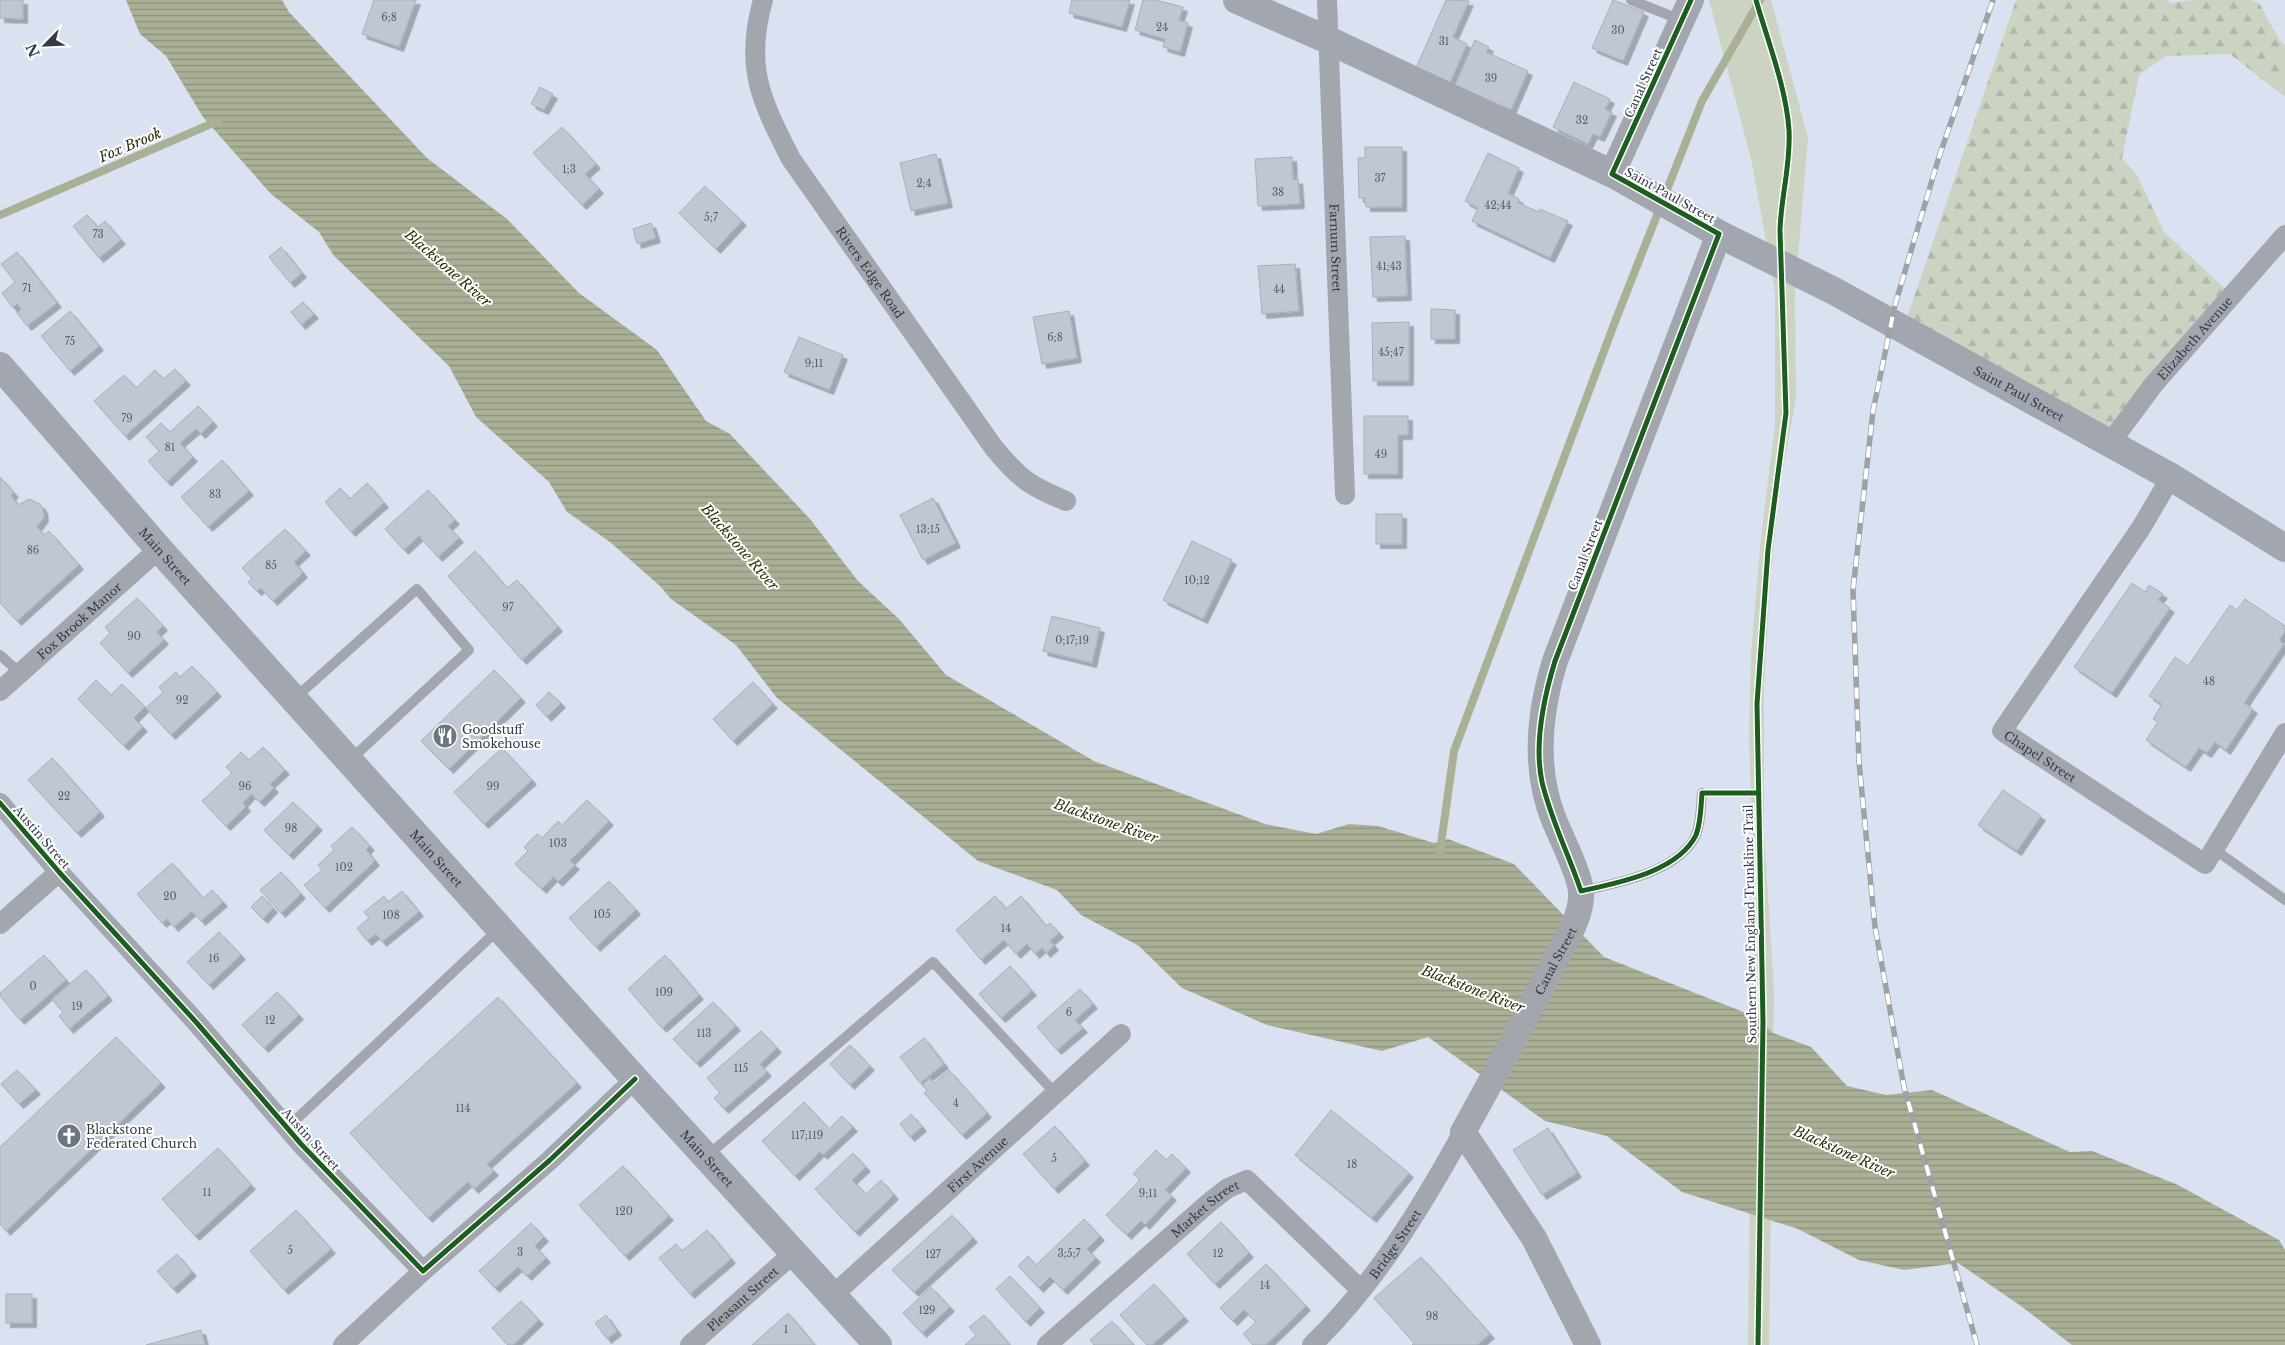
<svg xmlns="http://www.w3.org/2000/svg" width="2285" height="1345" font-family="'Libre Baskerville',serif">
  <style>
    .forest { fill: url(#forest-firs) }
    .park { fill: #ccd3c2 }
    .water { fill: url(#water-rules) }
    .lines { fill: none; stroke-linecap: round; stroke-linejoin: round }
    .stream { stroke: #aab096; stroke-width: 8 }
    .building { fill: #c0c7d3; stroke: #a8afbc; filter: url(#shadow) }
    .service { stroke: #a3a6ad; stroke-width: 10 }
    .minor { stroke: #a3a6ad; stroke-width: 20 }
    .tertiary { stroke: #a3a6ad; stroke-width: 26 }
    .secondary { stroke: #a2a6af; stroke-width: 28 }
    .rail-casing { stroke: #9da1a8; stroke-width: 5.5 }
    .rail { stroke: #fff; stroke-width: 4; stroke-dasharray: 11; stroke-linecap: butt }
    .cycleway-casing { stroke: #fff; stroke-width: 8 }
    .cycleway { stroke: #1b5e20; stroke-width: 5 }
    .labels { text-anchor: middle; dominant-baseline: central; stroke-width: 4; stroke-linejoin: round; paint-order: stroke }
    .number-label { font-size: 10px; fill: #565d6a }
    .street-label { font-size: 12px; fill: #333a47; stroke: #fff }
    .poi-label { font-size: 12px; fill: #333a47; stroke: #fff; text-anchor: start }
    .water-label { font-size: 14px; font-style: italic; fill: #2c2f0a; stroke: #fff }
  </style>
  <defs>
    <pattern id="forest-firs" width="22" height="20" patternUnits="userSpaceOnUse" patternTransform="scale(1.25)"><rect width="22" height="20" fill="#ccd3c2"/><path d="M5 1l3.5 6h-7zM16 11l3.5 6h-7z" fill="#b0b6a8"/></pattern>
    <pattern id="water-rules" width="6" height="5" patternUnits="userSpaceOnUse" patternTransform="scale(1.25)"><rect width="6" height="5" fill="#aab096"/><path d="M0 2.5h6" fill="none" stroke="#8b907c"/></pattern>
    <filter id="shadow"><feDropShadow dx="4.5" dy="4.5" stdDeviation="0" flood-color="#0004"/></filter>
  </defs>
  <rect width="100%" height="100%" fill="#dae2f1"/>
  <path class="forest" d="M2016 0H2167L2171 3 2192 0H2251L2259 3 2280 41 2285 45V97L2230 54 2166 56 2139 75 2122 158 2137 175 2164 232 2232 295 2126 436 1902 332Z"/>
  <path class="park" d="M1709 0H1771L1808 138 1795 292 1796 399 1781 479 1771 569 1764 685V831L1774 992 1769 1345H1748L1752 1011 1756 935 1749 740 1751 654 1761 537 1775 425V292L1752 163Z"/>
  <path class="water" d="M126 0H282L289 12 427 158 507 219 579 293 657 350 706 421 730 434 810 519 858 581 899 619 946 675 1094 761 1265 824 1316 834 1349 824 1378 826 1434 843 1448 839 1514 864 1604 957 1756 1017 1773 1033 1811 1047 1847 1086 1886 1095 1932 1090 2070 1152 2092 1151 2176 1184 2279 1240 2285 1250V1345H2072L2021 1306 1958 1263 1904 1270 1859 1260 1798 1229 1682 1192 1607 1136 1545 1121 1428 1037 1382 1051 1267 1025 1182 988 1139 946 1081 915 1057 890 978 861 777 698 736 645 671 599 660 586 610 542 567 512 549 482 476 417 449 366 334 256 319 232 271 194 203 117 166 56 140 34Z"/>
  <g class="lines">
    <g class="stream">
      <path d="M0 215 218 121"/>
      <path d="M1440 851 1454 751 1616 319 1702 101 1760 0"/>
    </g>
  </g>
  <g class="building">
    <path d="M0 0H23V19L0 18Z"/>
    <path d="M374 0H416L399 47 362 34Z"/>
    <path d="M1072 0H1130L1122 27 1069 13Z"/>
    <path d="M1143 0H1156L1183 7 1179 20 1188 23 1180 52 1163 47 1165 39 1135 30Z"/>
    <path d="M1446 0 1469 1 1453 37 1467 44 1450 83 1416 68Z"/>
    <path d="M1613 0 1644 12 1623 61 1592 48Z"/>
    <path d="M1475 40 1489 47 1486 52 1528 71 1511 110 1455 85Z"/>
    <path d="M1574 82 1610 99 1605 109 1612 112 1600 137 1593 134 1588 144 1553 127Z"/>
    <path d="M540 87 553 94 544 110 531 104Z"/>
    <path d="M562 127 596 164 585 174 599 189 582 205 533 153Z"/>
    <path d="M1365 147H1402V207H1366L1365 198H1359L1358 158H1365Z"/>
    <path d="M1488 153 1519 168 1508 193 1519 199 1518 203 1539 212 1540 209 1568 221 1550 258 1472 221 1478 208 1465 201Z"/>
    <path d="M936 154 948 203 911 211 900 163Z"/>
    <path d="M1292 157 1293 180 1298 179 1300 204 1258 206 1255 159Z"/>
    <path d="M705 186 742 221 716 249 679 213Z"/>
    <path d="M87 215 98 227 105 221 121 240 99 258 73 226Z"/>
    <path d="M651 223 656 238 637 244 633 229Z"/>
    <path d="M1405 236 1407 296 1373 297 1370 237Z"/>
    <path d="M281 247 302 273 290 283 269 257Z"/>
    <path d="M17 252 57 303 27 326 17 313 21 309 17 304 13 308 2 293 15 282 1 264Z"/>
    <path d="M1295 264 1299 311 1262 314 1258 266Z"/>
    <path d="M303 302 314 314 301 325 291 312Z"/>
    <path d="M1431 309 1455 310V339H1431Z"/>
    <path d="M70 311 99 346 70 371 41 336Z"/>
    <path d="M1069 311 1077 358 1042 364 1033 317Z"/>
    <path d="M1409 322V381H1373L1372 323Z"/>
    <path d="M799 337 843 355 829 390 784 372Z"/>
    <path d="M175 369 186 381 125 436 94 401 124 375 136 388 155 370 163 379Z"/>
    <path d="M198 406 213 422 201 434 196 429 180 443 193 457 167 482 148 461 159 451 146 437 161 423 170 432Z"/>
    <path d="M1364 416H1408V435H1398V474H1364Z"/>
    <path d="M222 460 249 491 208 527 181 497Z"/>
    <path d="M0 477 14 493 11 496 18 505 29 499 40 504 43 509 44 517 37 527 44 535 49 531 79 565 17 621 0 603Z"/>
    <path d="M367 483 384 503 351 532 325 502 340 488 350 499Z"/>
    <path d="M428 490 455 520 448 526 459 538 438 557 419 536 404 550 385 529Z"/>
    <path d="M933 498 956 543 923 560 900 515Z"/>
    <rect x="1376" y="514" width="26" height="30"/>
    <path d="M285 529 306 551 294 562 303 573 273 601 261 588 257 591 248 582 252 579 242 568Z"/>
    <path d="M1192 541 1232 560 1203 619 1163 600Z"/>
    <path d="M475 551 507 588 517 580 558 627 522 660 448 576Z"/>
    <path d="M2132 583 2145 592 2149 585 2163 594 2158 600 2170 608 2112 693 2074 667Z"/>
    <path d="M137 598 163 626 157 632 164 640 128 673 100 643 110 633 105 627Z"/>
    <path d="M2245 599 2285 626V631L2279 640 2284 644 2244 703 2253 709 2226 750 2215 742 2207 753 2199 748 2186 767 2146 740 2158 722 2153 719 2162 704 2149 696 2175 657 2188 666 2230 605 2237 610Z"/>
    <path d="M1052 616 1100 628 1092 663 1043 651Z"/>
    <path d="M192 666 217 692 171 735 146 708 163 692 159 687 176 672 180 677Z"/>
    <path d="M494 670 521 698 449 769 421 741Z"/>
    <path d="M96 680 111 695 122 684 145 707 134 718 143 727 124 746 78 699Z"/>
    <path d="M753 682 773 704 733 741 713 719Z"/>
    <path d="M549 692 561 703 547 717 536 705Z"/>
    <path d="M263 747 285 770 270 784 274 788 260 802 251 794 243 803 246 807 226 826 202 801 232 773 226 767 241 752 249 760Z"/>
    <path d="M502 748 532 780 484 824 454 792Z"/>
    <path d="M52 758 100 812 77 833 28 780Z"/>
    <path d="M2003 790 2041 816 2017 851 1978 825Z"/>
    <path d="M587 800 609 821 570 861 575 865 558 882 553 877 542 889 515 864 528 851 524 847 537 834 542 838 558 821 562 825Z"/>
    <path d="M293 802 318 826 289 855 264 830Z"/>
    <path d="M352 827 370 846 366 850 375 861 325 908 304 885 322 870 318 865 334 850 331 846Z"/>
    <path d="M172 863 203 898 212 890 223 902 201 921 192 911 174 927 167 919 162 923 137 894Z"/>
    <path d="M281 872 301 894 281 913 260 890Z"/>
    <path d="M609 881 636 910 596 947 569 918Z"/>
    <path d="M402 891 419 912 382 942 376 934 367 941 357 928 369 918 364 912 384 896 388 902Z"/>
    <path d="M262 896 273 908 263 919 251 907Z"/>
    <path d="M995 896 1006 909 1021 896 1046 926 1050 923 1059 933 1050 941 1054 946 1046 953 1042 948 1035 954 1027 944 1016 954 1004 940 981 960 956 930Z"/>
    <path d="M219 932 241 955 209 985 187 962Z"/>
    <path d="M44 955 66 980 20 1020 0 996V993Z"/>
    <path d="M665 955 699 995 662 1028 628 989Z"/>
    <path d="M1010 966 1032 991 1001 1018 979 994Z"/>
    <path d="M86 970 108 996 69 1029 59 1016 63 1013 52 999Z"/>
    <path d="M1080 989 1093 1004 1075 1020 1083 1028 1057 1050 1037 1027Z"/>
    <path d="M277 992 299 1015 264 1048 242 1025Z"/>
    <path d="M498 997 577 1083 487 1164 494 1171 474 1189 468 1182 428 1218 350 1133Z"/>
    <path d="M713 1002 736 1026 696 1063 673 1039Z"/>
    <path d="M761 1031 777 1048 760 1064 767 1072 724 1109 714 1098 720 1093 707 1078Z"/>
    <path d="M116 1037 161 1083 6 1231 0 1224V1147Z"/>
    <path d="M924 1038 944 1064 920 1083 900 1057Z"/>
    <path d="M850 1045 870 1066 850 1085 830 1064Z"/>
    <path d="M17 1070 36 1090 19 1104 1 1084Z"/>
    <path d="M949 1070 987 1113 962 1135 924 1093 927 1090 922 1085 930 1078 934 1083Z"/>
    <path d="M804 1102 829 1129 842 1116 853 1127 823 1155 820 1152 795 1176 762 1141Z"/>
    <path d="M1331 1110 1409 1173 1372 1218 1295 1155Z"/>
    <path d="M911 1114 922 1127 910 1137 900 1124Z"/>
    <path d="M1055 1126 1085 1161 1054 1189 1023 1154Z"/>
    <path d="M1548 1128 1577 1173 1542 1195 1513 1150Z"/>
    <path d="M218 1148 251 1185 195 1236 162 1199Z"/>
    <path d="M1156 1150 1166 1160 1172 1154 1186 1168 1165 1190 1172 1196 1145 1225 1141 1221 1127 1235 1106 1215 1140 1180 1133 1174Z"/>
    <path d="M853 1153 866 1167 852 1180 866 1194 881 1180 894 1195 855 1232 815 1189Z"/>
    <path d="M623 1166 669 1216 625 1256 579 1205Z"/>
    <path d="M296 1210 331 1249 284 1290 250 1251Z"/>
    <path d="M952 1215 973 1238 914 1292 892 1270Z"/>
    <path d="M1084 1219 1100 1236 1087 1249 1096 1258 1063 1290 1050 1277 1039 1288 1018 1266 1028 1256 1036 1265Z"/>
    <path d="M1221 1222 1249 1253 1215 1284 1187 1254Z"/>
    <path d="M531 1223 544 1237 535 1246 546 1258 527 1276 518 1267 495 1288 479 1271Z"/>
    <path d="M707 1230 731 1259 690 1294 659 1258 676 1244 682 1251Z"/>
    <path d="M177 1254 192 1272 173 1289 157 1271Z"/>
    <path d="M1421 1257 1490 1334 1477 1345H1412L1414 1343 1374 1298Z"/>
    <path d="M1266 1264 1306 1306 1266 1345H1253L1243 1334 1256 1322 1244 1310 1233 1321 1220 1308Z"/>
    <path d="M1010 1276 1040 1308 1026 1322 996 1289Z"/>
    <path d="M1154 1284 1184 1317 1152 1345H1147L1120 1315Z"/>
    <path d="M931 1287 950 1307 922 1333 903 1313Z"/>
    <rect x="6" y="1294" width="26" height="29"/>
    <path d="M521 1301 539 1320 513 1345H508L492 1328Z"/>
    <path d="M788 1313 815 1345H752Z"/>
    <path d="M606 1315 617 1331 607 1339 595 1323Z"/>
    <path d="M984 1315 1010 1345H965L976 1335 969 1327Z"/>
    <path d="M1112 1321 1134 1345H1094L1090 1340Z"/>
    <path d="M201 1330 205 1345H146Z"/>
  </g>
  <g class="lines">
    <g class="service">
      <path d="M1631 0 1681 20"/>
      <path d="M0 655 20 673"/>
      <path d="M295 698 417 589 469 650 350 760"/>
      <path d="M2214 849 2285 900"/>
      <path d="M1582 891C1617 883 1679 872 1696 835 1701 822 1701 806 1702 793"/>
      <path d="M287 1128 499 929"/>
      <path d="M707 1156 933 962 1056 1094"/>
    </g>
    <g class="minor">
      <path id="s1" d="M763 0C744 67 761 100 791 159L994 448C1019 478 1029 486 1066 501"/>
      <path id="s2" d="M1327 0 1345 495"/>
      <path id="s3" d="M2110 443 2154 384 2285 235"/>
      <path id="s4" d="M2171 477 2141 528 2002 731 2205 864 2285 733"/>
      <path id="s5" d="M0 691 159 549"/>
      <path d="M0 803 59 872 196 1022 301 1144 423 1271 550 1160 635 1079"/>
      <path d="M0 924 59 872"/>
      <path id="s6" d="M833 1295 1121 1034"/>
      <path d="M343 1345 423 1271"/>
      <path id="s7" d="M690 1345 795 1252"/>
      <path id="s8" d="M1047 1345 1211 1201 1228 1188 1247 1180 1361 1290"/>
      <path id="s9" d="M1312 1345C1375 1284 1421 1208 1463 1132"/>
    </g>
    <g class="tertiary">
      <path d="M1612 174 1691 0"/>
      <path id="s10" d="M1588 1345 1534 1238 1463 1132C1493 1078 1523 1024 1551 968 1562 946 1583 918 1581 891 1579 873 1562 839 1554 820 1533 768 1539 713 1555 661L1719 234"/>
    </g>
    <g class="secondary">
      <path id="s11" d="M1237 0 1328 40 1617 176 1719 234 1834 291 2171 477 2285 548"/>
      <path id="s12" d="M0 366 159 549 635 1079 878 1345"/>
    </g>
    <defs>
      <path id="rail" d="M1977 1345 1904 1087 1875 927 1859 762 1853 590 1873 411 1895 305 1938 160 1993 0"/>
    </defs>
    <use href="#rail" class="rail-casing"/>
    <use href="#rail" class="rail"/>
    <defs>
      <g id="cycleway">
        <path d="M1691 0 1612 174 1719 234 1555 661C1544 697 1534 744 1542 782 1551 820 1569 855 1581 891 1617 883 1678 872 1696 835 1701 822 1701 806 1702 793H1757"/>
        <path d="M1756 0C1768 42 1786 87 1789 130 1791 164 1781 196 1780 230L1786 413 1768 550 1757 704 1763 1022 1758 1345"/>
        <path d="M0 803 59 872 196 1022 301 1144 423 1271 550 1160 635 1079"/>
      </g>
    </defs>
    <use href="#cycleway" class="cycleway-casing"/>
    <use href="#cycleway" class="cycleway"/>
  </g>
  <defs>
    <symbol id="restaurant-disc" viewBox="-11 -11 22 22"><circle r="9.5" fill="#6d7582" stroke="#fff"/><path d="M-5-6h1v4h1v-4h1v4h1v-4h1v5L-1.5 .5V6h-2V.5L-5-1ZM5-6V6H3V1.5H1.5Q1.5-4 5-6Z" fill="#fff"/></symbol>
    <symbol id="church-disc" viewBox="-11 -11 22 22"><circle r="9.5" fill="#6d7582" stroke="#fff"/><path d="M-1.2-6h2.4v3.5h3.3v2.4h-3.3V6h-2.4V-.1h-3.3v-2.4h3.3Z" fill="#fff"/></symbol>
  </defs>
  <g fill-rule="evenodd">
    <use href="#restaurant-disc" x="431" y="722" width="28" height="28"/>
    <use href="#church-disc" x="55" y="1122" width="28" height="28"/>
  </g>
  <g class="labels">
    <g class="number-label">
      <text x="389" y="17">6;8</text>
      <text x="1162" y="27">24</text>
      <text x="1618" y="30">30</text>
      <text x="1444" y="41">31</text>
      <text x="1491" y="78">39</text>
      <text x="1582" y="120">32</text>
      <text x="569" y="169">1;3</text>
      <text x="1380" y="178">37</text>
      <text x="924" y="183">2;4</text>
      <text x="1278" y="192">38</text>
      <text x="1498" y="205">42;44</text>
      <text x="711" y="217">5;7</text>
      <text x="98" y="234">73</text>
      <text x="1389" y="266">41;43</text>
      <text x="27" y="288">71</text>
      <text x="1279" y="289">44</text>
      <text x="1055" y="337">6;8</text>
      <text x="70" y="341">75</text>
      <text x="1391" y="352">45;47</text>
      <text x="814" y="363">9;11</text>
      <text x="127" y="418">79</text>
      <text x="170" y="447">81</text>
      <text x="1381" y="454">49</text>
      <text x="215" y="494">83</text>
      <text x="928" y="529">13;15</text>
      <text x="33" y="550">86</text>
      <text x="271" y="565">85</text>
      <text x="1197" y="580">10;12</text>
      <text x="508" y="607">97</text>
      <text x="134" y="636">90</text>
      <text x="1072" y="640">0;17;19</text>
      <text x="2209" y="681">48</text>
      <text x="182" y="700">92</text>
      <text x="245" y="786">96</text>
      <text x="493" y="786">99</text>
      <text x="64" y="796">22</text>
      <text x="291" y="828">98</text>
      <text x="558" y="843">103</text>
      <text x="344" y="867">102</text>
      <text x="170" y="896">20</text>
      <text x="602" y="914">105</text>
      <text x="391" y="915">108</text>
      <text x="1006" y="928">14</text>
      <text x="214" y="958">16</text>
      <text x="33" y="986">0</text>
      <text x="664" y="992">109</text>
      <text x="77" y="1006">19</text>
      <text x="1069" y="1012">6</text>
      <text x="270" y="1020">12</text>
      <text x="704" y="1033">113</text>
      <text x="741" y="1068">115</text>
      <text x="956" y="1103">4</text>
      <text x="463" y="1108">114</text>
      <text x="807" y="1135">117;119</text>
      <text x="1054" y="1158">5</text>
      <text x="1352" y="1164">18</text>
      <text x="207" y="1192">11</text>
      <text x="1148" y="1193">9;11</text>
      <text x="624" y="1211">120</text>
      <text x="290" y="1250">5</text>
      <text x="520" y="1252">3</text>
      <text x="1069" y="1253">3;5;7</text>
      <text x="1218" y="1253">12</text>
      <text x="933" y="1254">127</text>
      <text x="1265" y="1285">14</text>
      <text x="927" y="1310">129</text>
      <text x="1432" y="1316">98</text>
      <text x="786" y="1329">1</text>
    </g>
    <g class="street-label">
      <text transform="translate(1643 83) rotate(-66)">Canal Street</text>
      <text transform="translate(1670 195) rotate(29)">Saint Paul Street</text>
      <text stroke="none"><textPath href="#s2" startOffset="248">Farnum Street</textPath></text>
      <text stroke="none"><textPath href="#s1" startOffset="305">Rivers Edge Road</textPath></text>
      <text stroke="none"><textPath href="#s3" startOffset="135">Elizabeth Avenue</textPath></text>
      <text stroke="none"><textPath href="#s11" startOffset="876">Saint Paul Street</textPath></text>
      <text transform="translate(1585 555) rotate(-69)">Canal Street</text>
      <text stroke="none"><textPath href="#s12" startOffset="252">Main Street</textPath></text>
      <text stroke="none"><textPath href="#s5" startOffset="106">Fox Brook Manor</textPath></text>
      <text stroke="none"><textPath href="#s4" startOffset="351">Chapel Street</textPath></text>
      <text transform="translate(42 837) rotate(49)">Austin Street</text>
      <text stroke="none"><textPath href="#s12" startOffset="658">Main Street</textPath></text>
      <text transform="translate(1750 924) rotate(-91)">Southern New England Trunkline Trail</text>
      <text stroke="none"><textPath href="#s10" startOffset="442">Canal Street</textPath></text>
      <text transform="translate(311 1139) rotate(48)">Austin Street</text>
      <text stroke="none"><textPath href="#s12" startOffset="1062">Main Street</textPath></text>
      <text stroke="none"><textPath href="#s6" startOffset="195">First Avenue</textPath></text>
      <text stroke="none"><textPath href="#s8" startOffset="209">Market Street</textPath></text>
      <text stroke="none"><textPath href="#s9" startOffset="131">Bridge Street</textPath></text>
      <text stroke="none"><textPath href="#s7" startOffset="70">Pleasant Street</textPath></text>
    </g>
    <g class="poi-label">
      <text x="462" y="729">Goodstuff<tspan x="462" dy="14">Smokehouse</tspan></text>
      <text x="86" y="1129">Blackstone<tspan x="86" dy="14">Federated Church</tspan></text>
    </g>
    <g class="water-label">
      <text transform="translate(130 145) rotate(-23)">Fox Brook</text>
      <text transform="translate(448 268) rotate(41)">Blackstone River</text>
      <text transform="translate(740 547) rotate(49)">Blackstone River</text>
      <text transform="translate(1106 821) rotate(19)">Blackstone River</text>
      <text transform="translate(1473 989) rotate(21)">Blackstone River</text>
      <text transform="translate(1844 1152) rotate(24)">Blackstone River</text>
    </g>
  </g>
  <g transform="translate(45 45) rotate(246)" stroke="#ffffff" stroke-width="4" paint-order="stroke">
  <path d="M0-4L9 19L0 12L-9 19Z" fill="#333a47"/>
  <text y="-8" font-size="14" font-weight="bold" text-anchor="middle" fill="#333a47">N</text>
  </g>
</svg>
